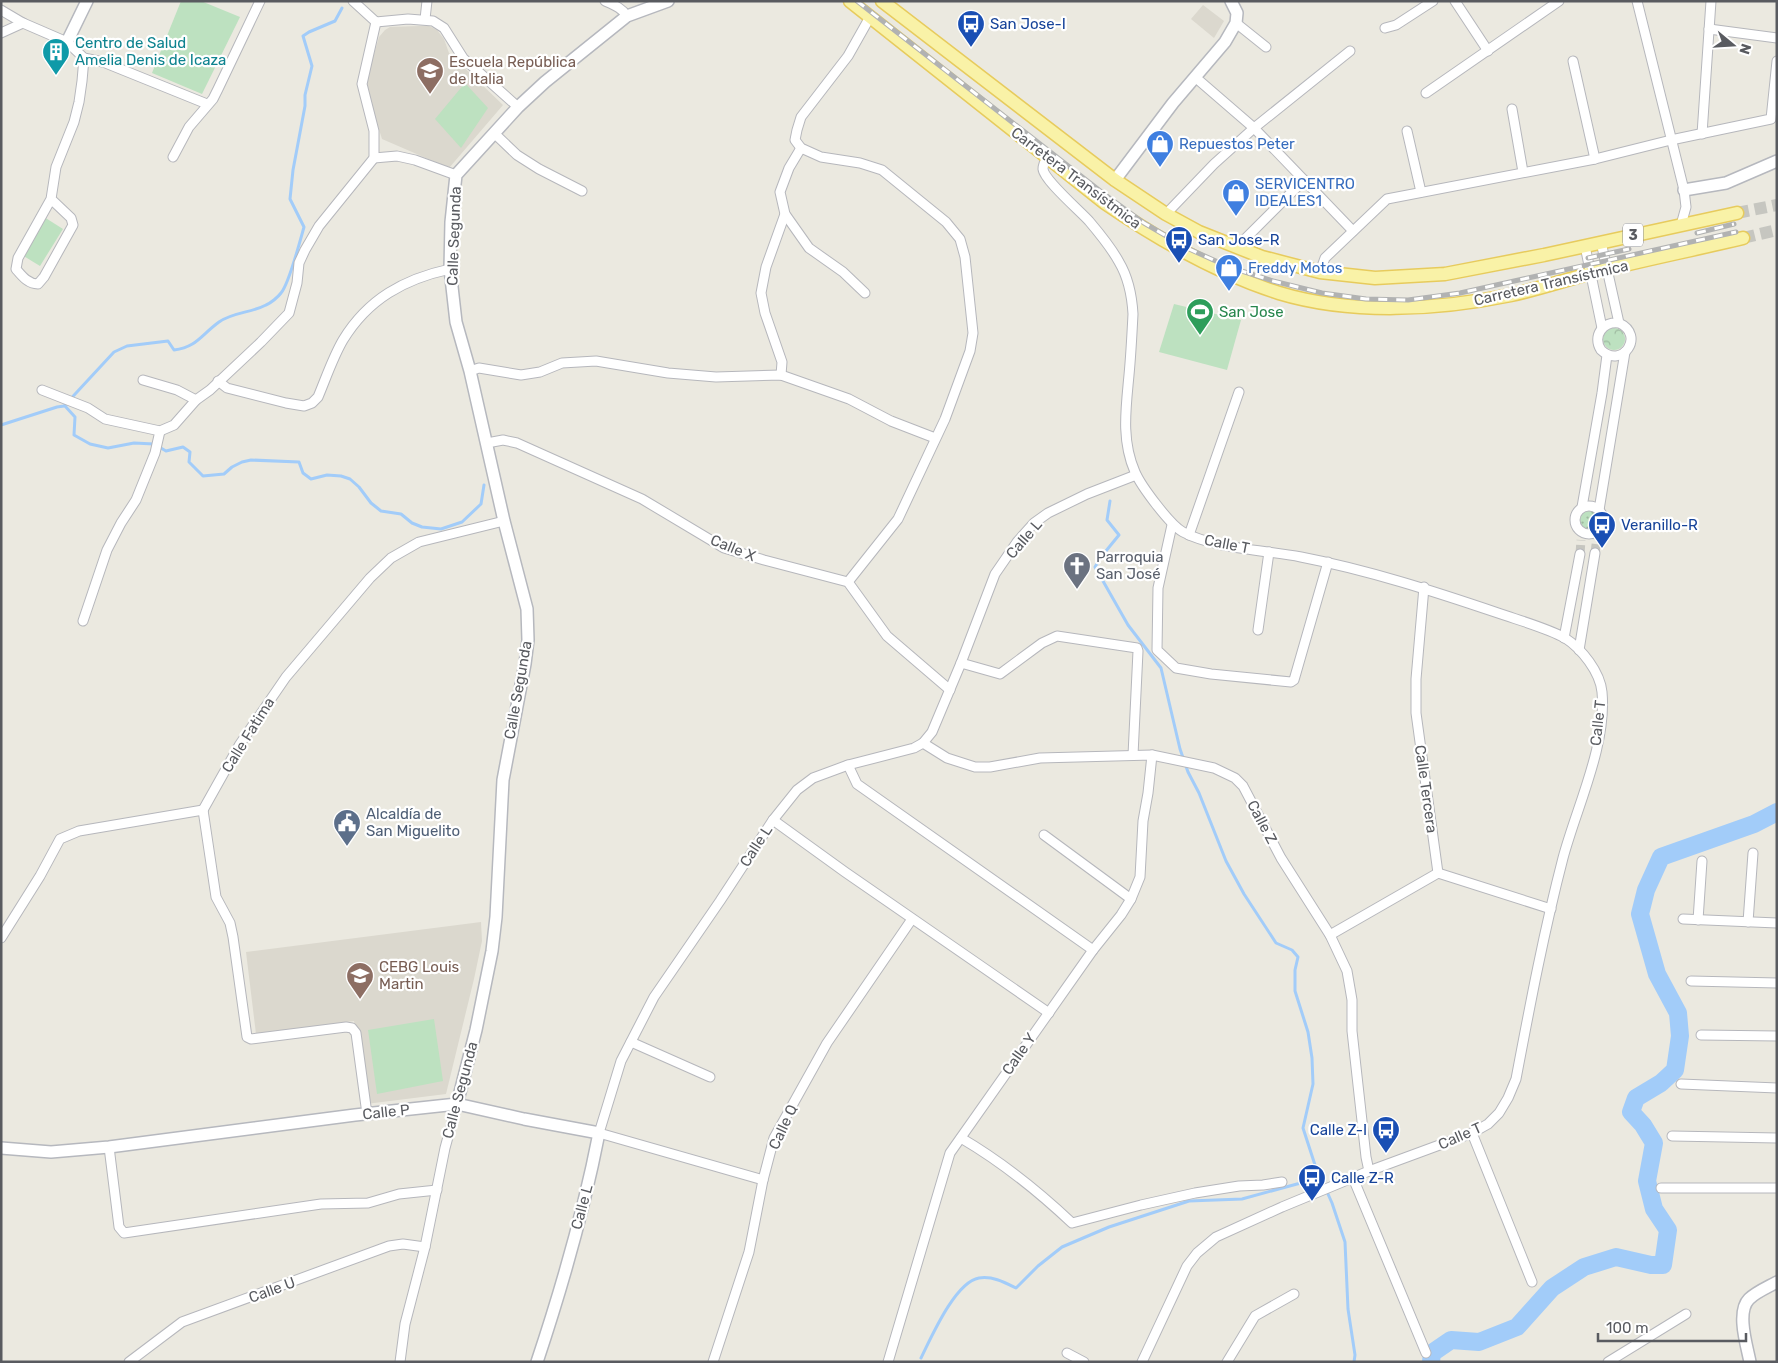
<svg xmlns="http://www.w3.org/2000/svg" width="1778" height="1363" font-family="Rubik,sans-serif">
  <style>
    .education { fill: #dbd8ce }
    .grass { fill: url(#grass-dots) }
    .park { fill: url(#park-crowns) }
    .pitch { fill: #bde1c0 }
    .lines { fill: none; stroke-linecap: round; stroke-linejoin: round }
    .stream { stroke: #a2ccf9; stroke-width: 3 }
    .river { stroke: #a2ccf9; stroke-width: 18 }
    .street-tunnel { stroke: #c6c6c0; stroke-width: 9; stroke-dasharray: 9 4.5; stroke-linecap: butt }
    .primary-tunnel { stroke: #c6c6c0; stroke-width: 12; stroke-dasharray: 12 6; stroke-linecap: butt }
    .street-casing { stroke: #b6b7bc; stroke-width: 11 }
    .secondary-casing { stroke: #b6b8be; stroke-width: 14 }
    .primary-casing { stroke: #e7cb5d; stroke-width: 15 }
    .street { stroke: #fff; stroke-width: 9 }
    .secondary { stroke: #fff; stroke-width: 11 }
    .primary { stroke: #f9f2a7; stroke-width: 12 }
    .rail-casing { stroke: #b1b2b2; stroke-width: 5 }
    .rail { stroke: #fff; stroke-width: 3; stroke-dasharray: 9; stroke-linecap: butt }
    .labels { text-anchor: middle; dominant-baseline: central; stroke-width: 4.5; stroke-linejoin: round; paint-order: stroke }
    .shield { fill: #fff; stroke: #8b8c90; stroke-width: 1 }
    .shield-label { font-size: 14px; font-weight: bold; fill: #595b60 }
    .transit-label { font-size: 15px; fill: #164399; stroke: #fff; text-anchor: start }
    .culture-label { font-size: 15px; fill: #0d838f; stroke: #fff; text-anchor: start }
    .education-label { font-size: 15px; fill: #785e54; stroke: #fff; text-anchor: start }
    .shop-label { font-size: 15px; fill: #366cbe; stroke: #fff; text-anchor: start }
    .street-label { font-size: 15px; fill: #595b60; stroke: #fff }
    .leisure-label { font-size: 15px; fill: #27864d; stroke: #fff; text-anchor: start }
    .worship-label { font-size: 15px; fill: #5b616d; stroke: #fff; text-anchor: start }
    .service-label { font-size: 15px; fill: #4e5e75; stroke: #fff; text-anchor: start }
  </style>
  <defs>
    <pattern id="grass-dots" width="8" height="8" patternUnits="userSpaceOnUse" patternTransform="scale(1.25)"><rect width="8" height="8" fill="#bde1c0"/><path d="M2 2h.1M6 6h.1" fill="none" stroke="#9db99f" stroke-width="1.8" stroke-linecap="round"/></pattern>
    <pattern id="park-crowns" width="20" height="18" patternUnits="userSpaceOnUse" patternTransform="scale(1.25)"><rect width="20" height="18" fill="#bde1c0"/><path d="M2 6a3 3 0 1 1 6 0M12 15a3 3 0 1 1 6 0" fill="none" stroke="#9db99f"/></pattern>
  </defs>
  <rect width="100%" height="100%" fill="#ebe9e0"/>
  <g class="education">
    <path d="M1203 5 1224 21 1214 38 1191 19Z"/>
    <path d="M419 26H429L437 30 444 39 449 53 503 105 449 168 382 139 365 85 379 37 385 30 390 27Z"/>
    <path d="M481 922 482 941 474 979 446 1094 366 1104 354 1021 256 1034 246 952Z"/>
  </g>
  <circle class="grass" cx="1589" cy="520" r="11"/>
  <circle class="park" cx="1614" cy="339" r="11"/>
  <g class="pitch">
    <path d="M181 1H201L240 17 202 94 152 73Z"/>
    <path d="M465 83 488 108 461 148 435 119Z"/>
    <path d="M44 217 63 229 40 266 22 255Z"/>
    <path d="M1174 304 1241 320 1227 370 1159 352Z"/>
    <path d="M434 1019 443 1081 377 1094 368 1030Z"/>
  </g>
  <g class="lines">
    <g class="stream">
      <path d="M65 406 75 417 74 435 90 444 108 448 134 443 154 444 166 451 183 447 190 452 189 462 203 476 224 474 232 467 242 462 251 460 299 462 303 473 311 479 327 475 341 476 350 479 359 487 371 503 381 511 401 514 412 523 422 527 441 529 462 522 481 504 484 485"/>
      <path d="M1 425 57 407 64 406 114 352 127 346 168 341 174 350C197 347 201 335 219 322 233 312 251 313 266 305 271 303 278 297 281 293 289 284 300 241 304 227L290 199 293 170 305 106V95L312 66 303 36 309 32 335 21 342 8"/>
      <path d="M1110 501 1107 520 1119 535 1101 557 1095 567 1128 625 1161 668 1180 749 1188 772 1199 793 1226 861 1244 894 1276 943 1292 950 1298 957 1295 970V991L1308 1032 1312 1058 1313 1084 1303 1128 1315 1165 1332 1203 1345 1242 1348 1309 1355 1355 1354 1362"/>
      <path d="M921 1358C931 1338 955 1282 979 1278 993 1276 1004 1282 1016 1288L1038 1266 1062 1247 1109 1227 1189 1201 1242 1199 1297 1184 1322 1179"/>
    </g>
    <path class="river" d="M1431 1362 1432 1353 1451 1340 1479 1342 1517 1327 1552 1288 1584 1267 1616 1257 1651 1265H1663L1668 1230 1654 1209 1647 1181 1654 1143 1643 1125 1631 1112 1636 1098 1661 1083 1675 1070 1680 1036 1678 1013 1657 974 1640 914 1646 890 1661 857 1754 824 1777 812"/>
    <g class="street-tunnel">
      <path d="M1595 553 1597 537"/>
      <path d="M1580 554 1581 540"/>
    </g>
    <g class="primary-tunnel">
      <path d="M1737 213 1777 205"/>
      <path d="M1743 238 1777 230"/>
    </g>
    <defs>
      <g id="street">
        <path d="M353 1 376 22"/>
        <path d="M605 1C614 5 622 8 627 16"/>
        <path d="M1455 1 1488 51"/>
        <path d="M1637 1 1684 190 1686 207 1681 225"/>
        <path d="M1 10 23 23 67 42 84 58 103 62 207 104"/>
        <path d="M425 19 427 1"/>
        <path d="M376 22 408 19 433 21 444 28 463 58 518 107"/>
        <path d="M1236 23 1266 47"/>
        <path d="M1385 28 1396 25 1433 1"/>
        <path d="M1709 29 1777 38"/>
        <path d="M1 33 23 23"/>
        <path d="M1573 61 1595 159"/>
        <path d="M1195 77 1254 128 1353 231"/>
        <path d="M1426 93 1559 1"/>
        <path d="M1512 109 1523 172"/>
        <path d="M1407 131 1421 192"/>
        <path d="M495 134 517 155 539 169 582 191"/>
        <path d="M1702 134 1711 1"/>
        <path d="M801 148 789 168 780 192 785 214 809 248 843 272 865 293"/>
        <path d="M173 157 189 127 213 99 218 89 260 1"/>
        <path d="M374 158 397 156 415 160 456 175"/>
        <path d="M1047 158C1045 161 1043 165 1043 169 1044 180 1080 211 1089 221 1100 234 1111 247 1119 262 1128 277 1132 297 1133 314 1132 334 1131 354 1129 375 1126 408 1121 440 1135 472 1141 486 1170 525 1183 532 1215 549 1265 550 1301 557 1368 570 1433 591 1498 613 1518 620 1547 628 1565 638 1582 649 1600 672 1602 692 1607 745 1577 806 1563 858 1544 931 1530 1005 1516 1079L1508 1098 1499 1113 1488 1124 1472 1133 1369 1171 1282 1207 1216 1237 1197 1253 1187 1266 1142 1362"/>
        <path d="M51 199 71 218 73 225 44 277 38 284C28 284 22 276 16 269L18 258 51 199 56 167 74 122 79 102 82 81 84 58"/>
        <path d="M1166 214 1214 164 1254 128 1350 51"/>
        <path d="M1601 242 1619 323C1646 335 1622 370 1601 350 1592 336 1603 321 1619 323"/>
        <path d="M1585 246 1602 328"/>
        <path d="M1237 247 1304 180"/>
        <path d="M1320 272 1325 258 1387 199 1595 159 1671 140 1771 119 1777 61"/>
        <path d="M470 371 479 368 521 375 540 372 562 363 596 361 668 373 716 377 781 375 849 399 891 421 935 438"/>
        <path d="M781 375 782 362 765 313 761 293 766 267 785 214"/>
        <path d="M143 380 177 390 196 400"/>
        <path d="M218 381 227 388 286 403 304 406 312 403 318 397C326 378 333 357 343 340 368 299 404 279 450 269"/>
        <path d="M42 390 88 408 105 419 160 431 174 425 196 400 210 390 261 342 289 313 297 283 299 263 305 250 319 226 374 158V131L362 84 376 22"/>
        <path d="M487 443 503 440 517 443 642 499 724 548 764 560 848 582 887 636 950 690"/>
        <circle cx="1589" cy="520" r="14"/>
        <path d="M1582 507 1602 393 1607 355"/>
        <path d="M1599 510 1625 352"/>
        <path d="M1172 525 1158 588 1157 650 1176 668 1211 674 1291 682 1294 680 1328 562"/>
        <path d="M1189 535 1239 392"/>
        <path d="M848 582 898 519 945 419 970 351 973 333 965 257 960 239 946 222 882 170 860 163 821 157 801 148 795 140 797 130 801 117 848 56 870 17"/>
        <path d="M1424 587 1416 679V713L1438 873"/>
        <path d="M83 621 107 550 121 523 136 500 155 453 160 431"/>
        <path d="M1258 630 1269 552"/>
        <path d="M1564 638 1580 554"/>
        <path d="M1579 650 1595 553"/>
        <path d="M961 663 1000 674 1042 643 1057 636 1137 648 1138 651 1133 755"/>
        <path d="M923 743 947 758 975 767H990L1040 758 1152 755 1214 768 1235 778 1243 786 1281 858 1330 935 1347 971 1352 1000V1031L1366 1157 1369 1171"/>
        <path d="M848 765 857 784 1093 950"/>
        <path d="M203 810 240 744 286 677 370 578 391 558 419 542 504 521"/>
        <path d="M203 810 216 897 230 923 233 937 247 1037 251 1039 346 1027 352 1028 356 1033 367 1114"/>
        <path d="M773 820 845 872 1049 1013"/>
        <path d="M1044 835 1131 899"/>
        <path d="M1438 873 1551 909"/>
        <path d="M1683 919 1777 923"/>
        <path d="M1698 920 1702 861"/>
        <path d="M1748 922 1753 853"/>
        <path d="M1330 935 1438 873"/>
        <path d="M1 938 40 876 60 839 79 831 203 810"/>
        <path d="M1691 981 1777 983"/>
        <path d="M1701 1035 1777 1036"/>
        <path d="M631 1042 710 1077"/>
        <path d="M1681 1084 1777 1088"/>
        <path d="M1472 1133 1532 1282"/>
        <path d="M1672 1136 1777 1138"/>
        <path d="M961 1138C1002 1162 1038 1191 1072 1223L1141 1205 1195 1193 1239 1186 1263 1185 1282 1182"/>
        <path d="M109 1147 119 1227 124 1233 321 1204 368 1203 399 1194 437 1190"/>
        <path d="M1353 1178 1426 1353"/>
        <path d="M763 1180 599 1133 621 1061 654 997 720 901 773 820 797 790 813 778 848 765 914 748 923 743 932 732 961 663 995 574 1017 542 1034 523 1048 513 1087 494 1136 475"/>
        <path d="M1661 1188H1777"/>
        <path d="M1067 1353 1084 1362"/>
        <path d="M129 1362 182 1322 389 1246 403 1244 425 1247"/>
        <path d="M400 1362 405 1324 425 1247 445 1148 457 1104"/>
        <path d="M713 1362 749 1252 763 1180 774 1138 827 1043 912 919"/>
        <path d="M888 1362 950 1153 1093 950 1121 915 1131 899 1140 877 1143 821 1148 793 1152 755"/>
        <path d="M1227 1362 1255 1316 1294 1294"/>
        <path d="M1608 1362 1686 1314"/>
      </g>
      <g id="secondary">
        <path d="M67 42 87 1"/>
        <path d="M1115 180 1173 103 1225 42 1236 23 1237 13 1231 1"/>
        <path d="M1684 190 1726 183 1777 161"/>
        <path d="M457 1104 476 1030 492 951 496 917 503 780 525 664 528 640 527 609 504 521 470 371 456 322 450 269 451 222 456 175 518 107 545 82 627 16 668 1"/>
        <path d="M1 1148 51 1152 109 1147 355 1115 457 1104 524 1119 599 1133C584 1210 562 1287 537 1362"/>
        <path d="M1750 1362C1747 1346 1736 1312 1749 1299 1756 1292 1768 1287 1777 1282"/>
      </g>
      <g id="primary">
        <path d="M850 1 1105 203C1159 240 1216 273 1279 293 1352 315 1438 310 1511 295 1539 289 1565 280 1592 273 1642 260 1693 250 1743 238"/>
        <path d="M882 1 1115 180 1166 214 1199 232 1262 257 1320 272 1375 278 1445 274 1544 255 1737 213"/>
      </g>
    </defs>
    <use href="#street" class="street-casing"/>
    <use href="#secondary" class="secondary-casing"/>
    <use href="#primary" class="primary-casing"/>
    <use href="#street" class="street"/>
    <use href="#secondary" class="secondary"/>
    <use href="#primary" class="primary"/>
    <defs>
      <g id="rail">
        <path d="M857 1 1104 194 1144 223 1187 248 1229 267 1273 281 1322 293 1366 299 1408 300 1460 293 1736 232"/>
        <path d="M1697 233 1734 224"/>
        <path d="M1588 258 1629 249"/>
      </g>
    </defs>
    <use href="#rail" class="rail-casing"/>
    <use href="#rail" class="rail"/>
  </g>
  <defs>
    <symbol id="bus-pin" viewBox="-11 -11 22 30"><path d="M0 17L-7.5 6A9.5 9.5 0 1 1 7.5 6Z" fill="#1a4fb4" stroke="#fff"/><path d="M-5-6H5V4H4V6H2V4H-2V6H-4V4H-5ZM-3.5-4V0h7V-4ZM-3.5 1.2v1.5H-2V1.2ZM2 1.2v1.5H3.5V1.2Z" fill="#fff"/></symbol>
    <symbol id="building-pin" viewBox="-11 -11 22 30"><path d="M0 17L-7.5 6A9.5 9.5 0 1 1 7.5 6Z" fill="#0f9aa8" stroke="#fff"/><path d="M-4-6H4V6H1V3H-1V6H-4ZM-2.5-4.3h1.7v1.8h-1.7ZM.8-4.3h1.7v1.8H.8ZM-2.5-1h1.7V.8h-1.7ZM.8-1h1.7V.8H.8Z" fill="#fff"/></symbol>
    <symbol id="school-pin" viewBox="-11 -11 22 30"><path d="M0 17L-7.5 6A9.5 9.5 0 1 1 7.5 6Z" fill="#8d6e63" stroke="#fff"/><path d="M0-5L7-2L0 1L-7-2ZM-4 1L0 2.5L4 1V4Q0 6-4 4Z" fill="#fff"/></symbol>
    <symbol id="shop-pin" viewBox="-11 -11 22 30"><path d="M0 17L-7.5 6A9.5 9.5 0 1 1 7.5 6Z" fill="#3f7fe0" stroke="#fff"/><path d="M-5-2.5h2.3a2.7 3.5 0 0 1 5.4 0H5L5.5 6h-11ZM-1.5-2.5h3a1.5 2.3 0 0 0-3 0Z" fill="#fff"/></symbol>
    <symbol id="stadium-pin" viewBox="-11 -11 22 30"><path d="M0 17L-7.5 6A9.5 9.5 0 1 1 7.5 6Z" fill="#2e9e5b" stroke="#fff"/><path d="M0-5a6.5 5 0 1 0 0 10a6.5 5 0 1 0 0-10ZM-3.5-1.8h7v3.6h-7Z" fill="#fff"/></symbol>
    <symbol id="church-pin" viewBox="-11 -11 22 30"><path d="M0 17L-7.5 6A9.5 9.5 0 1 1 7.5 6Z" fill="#6b7280" stroke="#fff"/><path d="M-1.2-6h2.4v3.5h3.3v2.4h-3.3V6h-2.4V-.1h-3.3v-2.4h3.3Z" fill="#fff"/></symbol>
    <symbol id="civic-pin" viewBox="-11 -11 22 30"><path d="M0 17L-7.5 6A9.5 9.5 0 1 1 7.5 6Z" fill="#5c6f8a" stroke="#fff"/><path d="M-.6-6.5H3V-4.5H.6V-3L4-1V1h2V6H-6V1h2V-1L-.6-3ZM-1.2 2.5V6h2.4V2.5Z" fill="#fff"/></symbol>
  </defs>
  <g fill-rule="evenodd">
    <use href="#bus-pin" x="955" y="8" width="32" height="43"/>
    <use href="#building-pin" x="40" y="36" width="32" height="43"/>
    <use href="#school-pin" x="414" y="55" width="32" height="43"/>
    <use href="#shop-pin" x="1144" y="128" width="32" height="43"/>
    <use href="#shop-pin" x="1220" y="177" width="32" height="43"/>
    <use href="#bus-pin" x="1163" y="224" width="32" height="43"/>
    <use href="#shop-pin" x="1213" y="252" width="32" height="43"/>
    <use href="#stadium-pin" x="1184" y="296" width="32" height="43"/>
    <use href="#bus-pin" x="1586" y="509" width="32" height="43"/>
    <use href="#church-pin" x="1061" y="550" width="32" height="43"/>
    <use href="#civic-pin" x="331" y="807" width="32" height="43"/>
    <use href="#school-pin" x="344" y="960" width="32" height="43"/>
    <use href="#bus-pin" x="1370" y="1114" width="32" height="43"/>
    <use href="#bus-pin" x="1296" y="1162" width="32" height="43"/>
  </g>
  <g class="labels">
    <rect class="shield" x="1623" y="223.5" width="20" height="23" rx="4"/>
    <g class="shield-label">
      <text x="1633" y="235">3</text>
    </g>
    <g class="transit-label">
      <text x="990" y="24">San Jose-I</text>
      <text x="1198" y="240">San Jose-R</text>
      <text x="1621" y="525">Veranillo-R</text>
      <text x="1367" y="1130" text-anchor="end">Calle Z-I</text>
      <text x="1331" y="1178">Calle Z-R</text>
    </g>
    <g class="culture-label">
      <text x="75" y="43">Centro de Salud<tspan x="75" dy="17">Amelia Denis de Icaza</tspan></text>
    </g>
    <g class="education-label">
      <text x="449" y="62">Escuela República<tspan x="449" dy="17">de Italia</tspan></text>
      <text x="379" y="967">CEBG Louis<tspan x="379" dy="17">Martin</tspan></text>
    </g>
    <g class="shop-label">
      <text x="1179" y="144">Repuestos Peter</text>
      <text x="1255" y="184">SERVICENTRO<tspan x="1255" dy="17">IDEALES1</tspan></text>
      <text x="1248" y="268">Freddy Motos</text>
    </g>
    <g class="street-label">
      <text transform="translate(1076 178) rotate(37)">Carretera Transístmica</text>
      <text transform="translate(454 236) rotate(-88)">Calle Segunda</text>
      <text transform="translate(1551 283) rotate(-13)">Carretera Transístmica</text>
      <text transform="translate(1024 539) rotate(-49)">Calle L</text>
      <text transform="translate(1227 544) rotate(11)">Calle T</text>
      <text transform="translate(733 548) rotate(22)">Calle X</text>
      <text transform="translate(518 690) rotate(-80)">Calle Segunda</text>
      <text transform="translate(1598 723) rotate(-84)">Calle T</text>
      <text transform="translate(248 735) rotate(-58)">Calle Fatima</text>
      <text transform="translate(1426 789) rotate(82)">Calle Tercera</text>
      <text transform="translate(1262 822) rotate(62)">Calle Z</text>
      <text transform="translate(756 846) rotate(-57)">Calle L</text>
      <text transform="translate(1019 1054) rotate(-55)">Calle Y</text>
      <text transform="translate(460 1090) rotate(-75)">Calle Segunda</text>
      <text transform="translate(386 1112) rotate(-6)">Calle P</text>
      <text transform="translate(783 1127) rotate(-65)">Calle Q</text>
      <text transform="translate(1460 1136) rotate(-24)">Calle T</text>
      <text transform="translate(582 1207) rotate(-75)">Calle L</text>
      <text transform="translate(272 1290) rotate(-20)">Calle U</text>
    </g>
    <g class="leisure-label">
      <text x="1219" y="312">San Jose</text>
    </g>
    <g class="worship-label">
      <text x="1096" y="557">Parroquia<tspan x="1096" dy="17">San José</tspan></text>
    </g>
    <g class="service-label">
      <text x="366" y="814">Alcaldía de<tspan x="366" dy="17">San Miguelito</tspan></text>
    </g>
  </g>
  <rect width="1778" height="1363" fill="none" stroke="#595b60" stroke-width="5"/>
  <g transform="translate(1733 45) rotate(108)" stroke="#ffffff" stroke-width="4" paint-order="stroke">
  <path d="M0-4L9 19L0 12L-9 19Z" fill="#595b60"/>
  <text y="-8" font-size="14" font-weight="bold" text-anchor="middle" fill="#595b60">N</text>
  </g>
  <path d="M1598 1333v8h148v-8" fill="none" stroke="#595b60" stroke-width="2.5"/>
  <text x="1606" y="1333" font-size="15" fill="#595b60" stroke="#ffffff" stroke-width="4" paint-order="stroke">100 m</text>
</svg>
